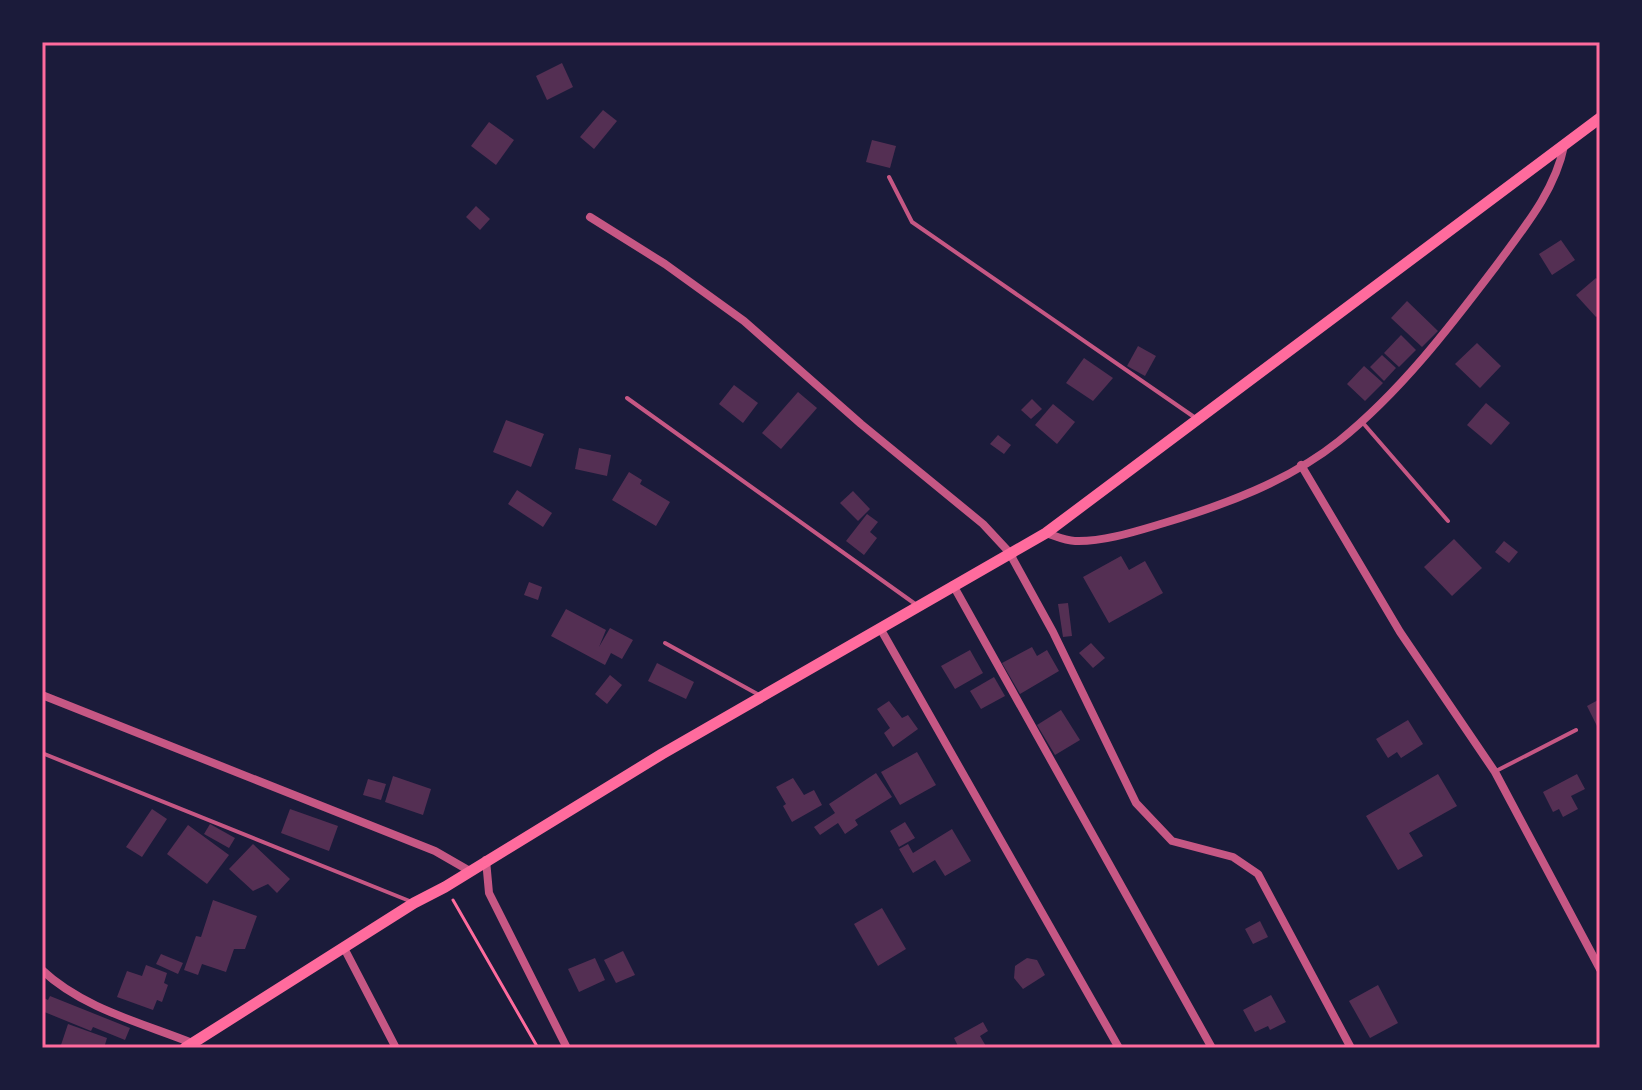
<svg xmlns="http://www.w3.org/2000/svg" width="1642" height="1090" font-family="'Public Sans',sans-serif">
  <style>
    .building { fill: #542f53 }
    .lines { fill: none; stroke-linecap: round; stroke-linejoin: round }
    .path { stroke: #ff6b9d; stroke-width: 3 }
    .service { stroke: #c65784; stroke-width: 4 }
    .minor { stroke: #c65784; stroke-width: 8 }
    .secondary { stroke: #ff6b9d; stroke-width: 11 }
    .neatline { fill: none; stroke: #ff6b9d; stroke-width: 3 }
  </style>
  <rect width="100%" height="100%" fill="#1b1b3a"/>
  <g class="building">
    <path d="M562 63 573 87 547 100 536 76Z"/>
    <path d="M603 110 617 121 594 149 580 137Z"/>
    <path d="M489 122 514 140 496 165 471 146Z"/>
    <path d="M872 140 896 146 890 168 866 162Z"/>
    <path d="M476 206 490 219 480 230 466 217Z"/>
    <path d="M1561 240 1575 260 1552 275 1539 254Z"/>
    <path d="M1596 278 1600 282V314L1596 317 1576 295Z"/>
    <path d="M1407 301 1438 331 1422 347 1391 318Z"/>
    <path d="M1401 335 1416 350 1399 367 1384 353Z"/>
    <path d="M1477 343 1501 366 1480 388 1455 364Z"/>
    <path d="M1138 346 1156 356 1145 376 1127 366Z"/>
    <path d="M1382 355 1396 368 1384 381 1370 367Z"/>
    <path d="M1084 358 1113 378 1093 401 1066 383Z"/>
    <path d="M1364 366 1383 383 1365 401 1347 384Z"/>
    <path d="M734 385 758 403 743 423 719 404Z"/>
    <path d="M798 392 817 408 781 449 762 433Z"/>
    <path d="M1032 399 1042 409 1031 419 1021 410Z"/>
    <path d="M1486 403 1510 423 1491 445 1467 425Z"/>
    <path d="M1053 404 1075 422 1057 444 1035 425Z"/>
    <path d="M506 420 544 434 531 467 493 452Z"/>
    <path d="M998 435 1011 445 1004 454 990 444Z"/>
    <path d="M579 448 611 455 607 476 575 469Z"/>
    <path d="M629 472 642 480 640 484 670 502 656 526 612 500Z"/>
    <path d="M517 490 552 513 543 527 508 504Z"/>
    <path d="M853 491 870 509 858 521 840 503Z"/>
    <path d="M867 514 878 522 870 532 877 538 864 555 846 541Z"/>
    <path d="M1454 539 1482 568 1452 596 1424 567Z"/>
    <path d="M1504 541 1518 552 1509 563 1495 552Z"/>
    <path d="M1121 556 1129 570 1145 561 1163 593 1109 623 1083 577Z"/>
    <path d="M529 582 542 587 538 600 524 595Z"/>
    <path d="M1068 603 1072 636 1063 637 1058 604Z"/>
    <path d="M566 609 606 630 599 647 610 628 633 640 622 659 611 653 605 665 551 636Z"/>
    <path d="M1091 643 1105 658 1093 668 1079 653Z"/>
    <path d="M1032 647 1037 656 1047 650 1059 671 1020 694 1002 663Z"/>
    <path d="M970 650 983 673 955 689 941 666Z"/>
    <path d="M657 663 694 682 686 699 648 681Z"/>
    <path d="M610 675 622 685 607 704 595 694Z"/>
    <path d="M994 677 1005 696 981 709 970 691Z"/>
    <path d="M1600 699V732L1587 706Z"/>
    <path d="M889 701 902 718 908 715 918 729 893 747 884 733 890 728 877 709Z"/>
    <path d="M1061 710 1080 740 1055 755 1037 725Z"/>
    <path d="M1408 720 1423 744 1401 758 1397 752 1388 758 1376 739Z"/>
    <path d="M917 752 936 785 900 805 881 772Z"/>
    <path d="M876 773 892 797 855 820 858 825 845 834 838 823 820 835 814 827 835 813 829 804Z"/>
    <path d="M1438 774 1457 806 1409 833 1423 856 1398 870 1366 816Z"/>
    <path d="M1577 774 1585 789 1571 796 1578 809 1563 817 1559 809 1553 812 1543 792Z"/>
    <path d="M393 776 431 789 423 815 385 802Z"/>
    <path d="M793 778 804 795 814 790 822 805 792 822 783 806 786 804 776 787Z"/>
    <path d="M368 779 386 784 381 800 363 795Z"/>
    <path d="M152 809 167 819 142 857 126 847Z"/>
    <path d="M290 809 338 826 329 851 281 833Z"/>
    <path d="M905 822 915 838 899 847 890 831Z"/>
    <path d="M210 824 235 838 229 848 204 834Z"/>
    <path d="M188 825 229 855 207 884 167 854Z"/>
    <path d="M952 829 971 861 945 876 935 860 913 873 899 849 908 844 913 853Z"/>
    <path d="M253 844 290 879 277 893 268 884 253 891 229 869Z"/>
    <path d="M213 900 257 916 245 949H234L226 972 202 964 198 975 184 970 196 936 201 937Z"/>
    <path d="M882 908 906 949 878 966 854 924Z"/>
    <path d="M1260 921 1268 937 1253 944 1245 929Z"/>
    <path d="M623 951 635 975 616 983 604 960Z"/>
    <path d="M161 954 183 963 178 974 156 964Z"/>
    <path d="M595 958 605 980 579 992 568 969Z"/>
    <path d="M1027 958 1037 960 1045 975 1023 989 1014 978 1015 966Z"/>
    <path d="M146 965 167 973 164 983 168 985 162 1002 157 1000 153 1010 117 997 127 971 142 976Z"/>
    <path d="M1378 985 1398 1023 1370 1038 1349 1001Z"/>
    <path d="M1271 995 1286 1022 1270 1030 1268 1026 1255 1032 1243 1010Z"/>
    <path d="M50 996 130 1028 125 1040 93 1027 91 1031 42 1011V997L48 1000Z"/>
    <path d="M983 1022 988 1031 980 1036 987 1048H959L954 1038Z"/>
    <path d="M68 1024 107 1038 104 1048H60Z"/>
  </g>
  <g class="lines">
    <path class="path" d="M453 900 538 1048"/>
    <g class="service">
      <path d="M889 177 912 222 1197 419"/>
      <path d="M627 398 918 606"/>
      <path d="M1363 423 1448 521"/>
      <path d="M665 643 761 696"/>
      <path d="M42 753 412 902"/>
      <path d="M1496 771 1576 730"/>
    </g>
    <g class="minor">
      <path d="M590 217 665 264 744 321 861 424 983 524 1009 552 1053 632 1136 803 1172 841 1233 857 1258 874 1351 1048"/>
      <path d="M1301 465 1400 632 1495 772 1600 969"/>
      <path d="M1046 533C1055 536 1066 541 1075 541 1104 542 1137 531 1164 523 1224 505 1289 481 1339 441 1400 392 1449 328 1496 266 1523 229 1555 191 1564 146"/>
      <path d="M953 585 1212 1048"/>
      <path d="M880 628 1119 1048"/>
      <path d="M42 695 435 851 468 870"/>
      <path d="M486 860 489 893 567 1048"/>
      <path d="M344 948 396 1048"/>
      <path d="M42 970C82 1008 142 1023 192 1043"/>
    </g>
    <path class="secondary" d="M185 1048 414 903 445 887 662 754 1046 533 1600 118"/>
  </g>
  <rect width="1642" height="1090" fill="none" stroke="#1b1b3a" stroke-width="88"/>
  <rect x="44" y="44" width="1554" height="1002" class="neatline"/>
</svg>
